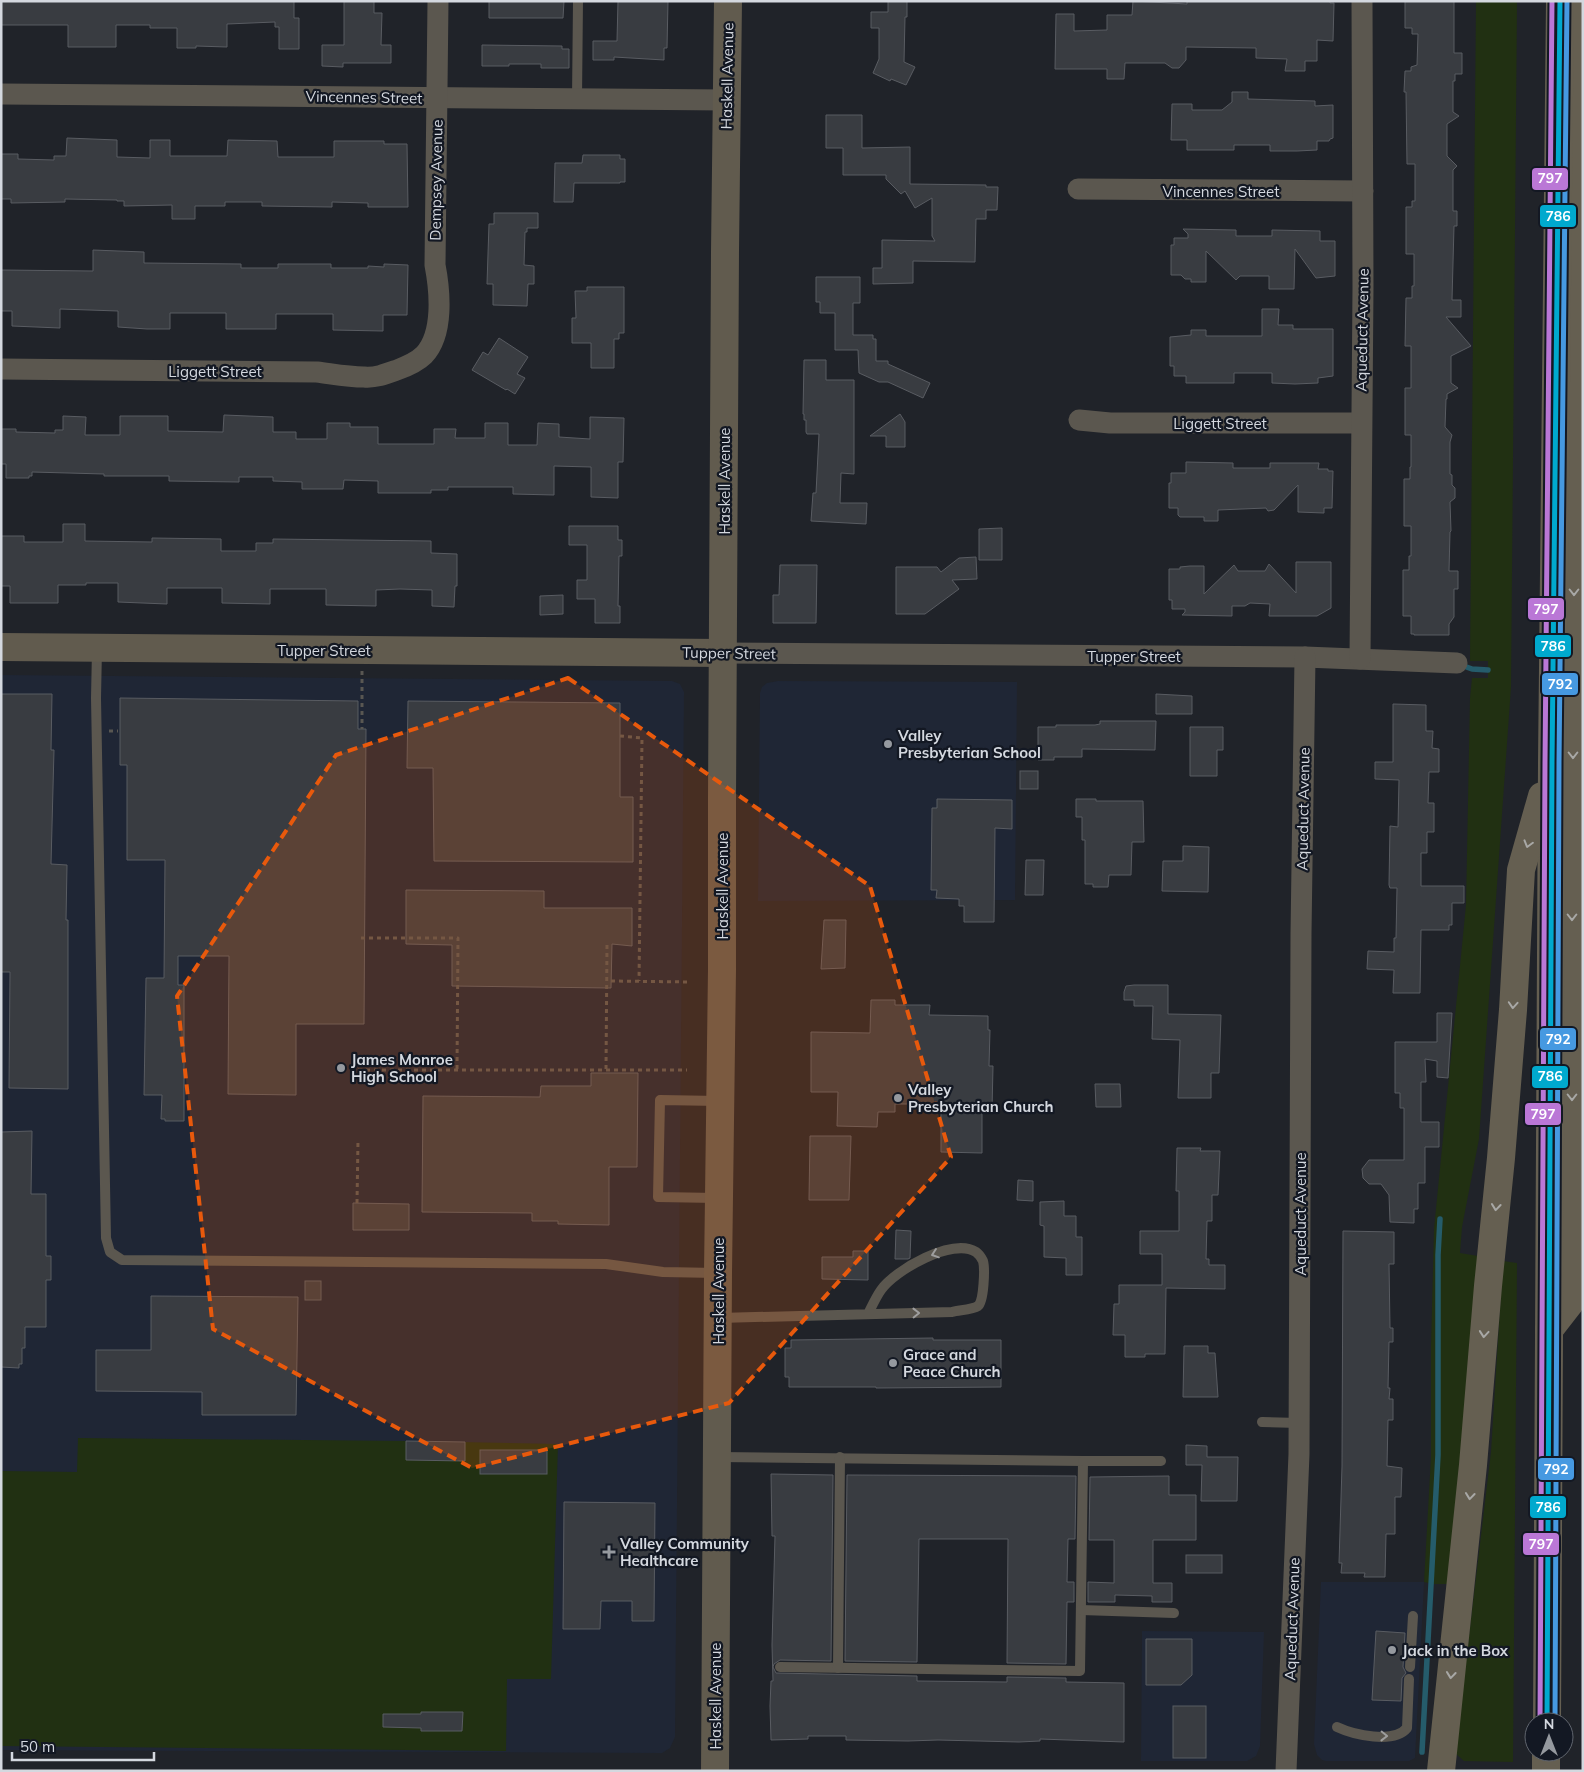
<svg xmlns="http://www.w3.org/2000/svg" width="1584" height="1772" font-family="Mulish,sans-serif">
  <style>
    .built { fill: #1f2635 }
    .green { fill: #213012 }
    .lines { fill: none; stroke-linecap: round; stroke-linejoin: round }
    .stream { stroke: #255c6b; stroke-width: 5.5 }
    .building { fill: #393c41; stroke: #595c62 }
    .path { stroke: #595752; stroke-width: 3; stroke-dasharray: 4 4; stroke-linecap: butt }
    .lane { stroke: #5b574f; stroke-width: 10 }
    .street { stroke: #5b574f; stroke-width: 21 }
    .secondary { stroke: #615b4e; stroke-width: 28 }
    .highway { stroke: #655f51; stroke-width: 28 }
    .bus-1-casing { stroke: #131823; stroke-width: 9 }
    .bus-2-casing { stroke: #131823; stroke-width: 9 }
    .bus-3-casing { stroke: #131823; stroke-width: 9 }
    .bus-1 { stroke: #00a9ce; stroke-width: 5 }
    .bus-2 { stroke: #4699e1; stroke-width: 5 }
    .bus-3 { stroke: #ba77d6; stroke-width: 5 }
    .oneway { stroke: #a8a8a6 }
    .oneway2 { stroke: #9e9e9e }
    .marked { fill: #e8590c; fill-opacity: 0.2; stroke: #e8590c; stroke-width: 4; stroke-dasharray: 10 6; stroke-linejoin: round }
    .poi-dot { fill: #95999f; stroke: #131823; stroke-width: 2 }
    .labels { text-anchor: middle; dominant-baseline: central; stroke-width: 4.5; stroke-linejoin: round; paint-order: stroke }
    .street-label { font-size: 15px; fill: #d4d8df; stroke: #131823 }
    .poi-label { font-size: 15px; font-weight: bold; fill: #d4d8df; stroke: #131823; text-anchor: start }
    .line-badge { stroke: #131823; stroke-width: 2 }
    .badge-label { font-size: 14px; text-anchor: middle; font-weight: bold; fill: #fff }
  </style>
  <rect width="100%" height="100%" fill="#202329"/>
  <g class="built">
    <path d="M1 675 672 681 680 684 684 692 675 1737 670 1748 662 1753 1 1750Z"/>
    <path d="M778 681 1017 682 1015 900 758 901 760 693 762 687 767 683Z"/>
    <path d="M1321 1582H1424L1415 1758 1409 1761H1326L1322 1760 1317 1755 1314 1744Z"/>
    <path d="M1142 1631 1264 1632 1260 1746 1256 1756 1247 1761H1141Z"/>
  </g>
  <g class="green">
    <path d="M1476 1H1517L1511 687 1479 1139 1462 1227 1460 1253 1478 1256 1449 1584H1433L1424 1582 1431 1457V1346L1434 1229 1466 905 1470 698 1472 678H1488V661H1470Z"/>
    <path d="M1503 1261 1517 1263 1513 1762 1464 1761 1455 1753 1491 1452Z"/>
    <path d="M78 1438 403 1441 558 1444 551 1679H507L506 1751 1 1746V1471L77 1472Z"/>
  </g>
  <g class="lines">
    <g class="stream">
      <path d="M1461 665 1472 669 1488 670"/>
      <path d="M1422 1752 1438 1455V1255L1440 1219"/>
    </g>
  </g>
  <g class="building">
    <path d="M1 1H294V18H299V49H279V27H275V22L227 24V47L196 46V48H177V28H150V25H116V47H68V25H1Z"/>
    <path d="M344 1H374V13H382L381 45H391V63H343V67L322 66V45H344Z"/>
    <path d="M489 1H564L563 18H489Z"/>
    <path d="M618 1H668L667 48H664V60L614 57V60H593V41H617Z"/>
    <path d="M888 1H907V17H905L904 62 915 67 906 85 891 79 890 81 873 73 879 59V28H871V12H888Z"/>
    <path d="M1133 1 1187 4V1H1330V3H1334L1333 41 1317 40V61H1305V71H1285L1287 59 1256 58V48L1186 47V60L1179 68H1172L1165 63H1125L1124 79H1107V69H1055L1056 14H1074V31L1107 30V15H1132Z"/>
    <path d="M1405 1H1454V53H1462V74H1455V81H1453V112L1459 116 1447 124V156L1457 166 1453 170V211H1457V226H1454L1452 300H1461V317H1446L1471 346 1451 356V383L1458 388 1447 394V399H1446L1445 427 1452 435 1450 442V474L1452 475V485L1455 488V498L1450 502 1451 531 1450 532 1449 571H1458V589H1454V617L1449 624V635H1414V634H1411V616H1403V570H1409V556H1411V526H1404V479H1410V467H1411V435H1405V388H1411V346H1405L1406 298H1412V286H1414V254H1406V207H1412V201H1415V164H1407L1406 92H1404L1405 71H1411V67L1417 65 1418 34H1412V28H1405Z"/>
    <path d="M482 45 562 46V49H569V68H541V64H509V66H482Z"/>
    <path d="M1232 92H1248V99L1315 101V106L1333 105V138L1330 139 1329 141H1317V150L1297 151H1270V145H1234V150H1187V140H1171L1172 104H1192V110H1222L1232 102Z"/>
    <path d="M826 115H862V148L910 147V184L986 185V187H998L997 210H986V219H976L975 262 913 261V283L873 284V268H882V240L935 241 932 236V198L915 208 905 191 901 194 886 179V175H843V148H826Z"/>
    <path d="M67 138 117 140V157L150 158V140H170V156H227L228 140 277 141 278 157H334V141H384V144H407L408 207H368V203L332 202V207L262 206V202H225V206H195V219H172V205L124 206V201H117V200L65 199V202L11 203V199H1V154H18V159L54 160V156H66Z"/>
    <path d="M583 155H620V159H625V182H620V183H574L573 202H554L555 163H582Z"/>
    <path d="M494 213H538V228H527V232H525L524 265 534 266V284H528L527 306 493 305V284H487L489 224H494Z"/>
    <path d="M1183 229 1236 230V236H1272V230L1320 231V241H1335V276L1316 278 1295 249 1294 289H1269V276H1240L1236 280 1206 251V282H1191V279H1185L1181 275H1171V245H1174V238H1188V234Z"/>
    <path d="M93 250 144 252V263L241 264V268H278V264H331V268H368V266L384 267V264L408 265 407 315H383V331L333 330V314H276V329H226V313H170V329H147L118 327V311L60 309V328L12 326V311H1V270L93 271Z"/>
    <path d="M816 277H860V303H853V335H873V339H876V361H888V364L930 383 923 398 888 382H879L859 373 858 350H835V313H820V302H816Z"/>
    <path d="M587 287H624V333H619V339H614V368H591V343H572V318H576L575 291H587Z"/>
    <path d="M1262 309H1279L1278 325H1293V329H1333V376L1318 378V383L1295 384 1272 383V373H1234V383H1186V376H1174V366H1170V337L1191 335V330H1206V336H1262Z"/>
    <path d="M499 338 528 357 517 374 525 378 515 394 507 389 506 390 472 370 483 352 488 355Z"/>
    <path d="M804 360H826V380H854V474L841 473 840 503H867L866 524 811 521 813 493H816L819 434H807L806 432V420H804V414H803Z"/>
    <path d="M900 414 905 422V447H886V436H870Z"/>
    <path d="M224 415 273 417V432H296V439H327V423H350V427H378V444H434V429H456L455 438H485V423H508V445H537L538 423 559 424V437L590 439V417L624 418 623 462H618V498L591 497V467L554 466V495L513 494V487H448V490H431V493H378V481L344 480 343 489H302V482L273 481V477H239V482L169 481V476H104V474L32 472V476H29V478H6V464H1V429H16V432L55 433V430H63V416L86 417 85 435H120V416H168V431L223 432Z"/>
    <path d="M1186 462 1233 463V468H1270V463H1319L1318 469H1328V471H1333L1332 508H1324V513L1298 512V485L1274 510 1268 511 1266 508 1218 510V521H1204V517H1180L1178 515V508H1169V483H1171V473H1186Z"/>
    <path d="M63 524H85V541L152 542V538L221 539V551H256V543H273V539L431 541V553L457 554V586H455L454 607 432 606V590L400 589 376 590V606L326 605V589H270V604L222 603V588H167V604L118 602V583H86V585H58V603H10V586H1V536H24V542H63Z"/>
    <path d="M569 526H618V540H622V556H619L618 606H620V623H595V599H577V580H587V545H569Z"/>
    <path d="M1002 528V560H979V529Z"/>
    <path d="M976 557 977 579 952 580 959 589 925 614H896V567H937L941 572 959 558Z"/>
    <path d="M1296 562H1331V608L1317 616H1269L1270 604 1250 603 1245 606H1232V616L1182 615 1185 612V609H1172V600H1169V569H1180V567L1190 566H1204V594L1234 565 1238 571H1265L1269 564 1296 593Z"/>
    <path d="M780 565H817L816 623H773V595H779Z"/>
    <path d="M563 595V614L540 615V596Z"/>
    <path d="M1 694H52L51 750H54L51 864 67 865 66 920H68V1089L9 1088 10 972H1Z"/>
    <path d="M1156 694 1192 696V714H1156Z"/>
    <path d="M120 698 358 701V729H366L364 1024H296V1095L228 1094 229 956H178V985H184V1121H165V1119H161L162 1095H144L146 978H164L165 860H127V765H120Z"/>
    <path d="M408 701 620 703V797H633V862L434 861 433 768H407Z"/>
    <path d="M1393 704 1426 705V731H1433L1432 748 1439 749V772H1429L1428 803H1434V832H1427V853H1421V886H1464V903H1452V925H1449V930H1421L1420 993H1393L1394 970 1367 969 1368 951 1394 952V938H1396L1397 888H1390L1389 885 1390 826 1398 827 1399 780 1375 779V762H1393Z"/>
    <path d="M1100 721H1156L1155 750 1082 749V757H1054V760H1038V727H1056V725H1095L1100 724Z"/>
    <path d="M1190 727H1223V750H1217V776H1190Z"/>
    <rect x="1020" y="771" width="18" height="18"/>
    <path d="M937 799 1012 800V829L995 828 994 922H964V906H959V899L936 898 937 890H931L932 808H937Z"/>
    <path d="M1076 799H1096V801H1143L1144 842H1132L1131 875H1109L1108 887H1093V884H1085V840H1082V817H1076Z"/>
    <path d="M1183 846 1209 847 1208 892 1162 891 1163 861H1183Z"/>
    <path d="M1026 860H1044L1043 895H1025Z"/>
    <path d="M406 890 544 891V908H632V946L612 944 611 988 452 986V945L406 944Z"/>
    <path d="M824 920H846L845 968 821 969Z"/>
    <path d="M1134 985H1168V1014L1221 1015 1219 1073H1211V1098H1178L1180 1040 1152 1039 1153 1006H1134V1000H1124V992L1126 986Z"/>
    <path d="M871 1000H895V1005H930L929 1015 988 1016V1030H990L989 1066H993L992 1110H982V1153L941 1152V1109H936V1104H895V1112H878L877 1127 837 1126 838 1092H811V1032L870 1033Z"/>
    <path d="M1437 1013H1452L1448 1078 1437 1077V1061L1425 1059 1426 1082H1421V1122H1439V1147H1425V1183H1418V1209H1414V1223L1390 1222 1389 1195 1381 1184H1369L1363 1178 1362 1169 1369 1160H1404V1108H1400V1093H1395V1042H1437Z"/>
    <path d="M591 1073H638L637 1167H609V1225L558 1224V1221H532V1213L422 1212 423 1096 540 1097 541 1086H591Z"/>
    <path d="M1095 1084H1120L1121 1107H1096Z"/>
    <path d="M32 1131 31 1194H46V1256H51V1280H46V1327H25V1348H22V1364H19V1368L1 1367V1132Z"/>
    <path d="M810 1136H851L849 1200H809Z"/>
    <path d="M1177 1148H1201L1200 1151H1220L1218 1195H1212V1221H1207L1206 1259H1209V1265H1225V1289L1166 1288 1165 1354H1145V1357H1125V1335H1113L1114 1304H1119V1285H1162V1254H1140V1231H1179V1191H1176Z"/>
    <path d="M1018 1180 1033 1181V1201L1017 1200Z"/>
    <path d="M1064 1201V1216H1076V1237H1082V1275H1066V1258L1044 1257V1226L1040 1225V1202Z"/>
    <path d="M353 1203 409 1204V1230H353Z"/>
    <path d="M896 1230 911 1231 910 1258 908 1259H895Z"/>
    <path d="M1343 1231 1394 1232V1264H1389L1390 1328H1393V1342H1389L1388 1388H1390L1389 1399H1393V1420H1388L1387 1466 1402 1468 1401 1497H1395V1534H1386L1385 1577H1364L1365 1573H1341L1342 1563H1339L1342 1466Z"/>
    <path d="M853 1251H868V1280L822 1279V1257H853Z"/>
    <rect x="305" y="1281" width="16" height="19"/>
    <path d="M151 1296 298 1297 296 1415H202V1392L96 1391V1350H151Z"/>
    <path d="M933 1338V1340H1001V1387L876 1388V1387H789V1377H785V1348H791V1340Z"/>
    <path d="M1184 1346H1208V1353H1215L1218 1397H1183Z"/>
    <path d="M406 1441 465 1442V1461L406 1460Z"/>
    <path d="M1186 1445 1207 1446V1457H1238L1237 1501H1201L1202 1465H1186Z"/>
    <rect x="480" y="1450" width="67" height="24"/>
    <path d="M771 1474 833 1475 831 1661 780 1660 774 1664 773 1667 776 1673 917 1676V1681L1007 1682V1677L1066 1678V1682L1124 1683V1742L1040 1739V1741L1019 1742 938 1740 908 1741 846 1740V1736H808V1739L771 1740 770 1706 771 1681H773L772 1645 775 1536H772Z"/>
    <path d="M847 1475 1076 1476 1075 1539H1068L1067 1582H1074V1602H1067L1066 1664 1007 1663 1008 1539H919L917 1662 845 1661Z"/>
    <path d="M1169 1476V1495H1196V1540H1153V1583H1172V1602H1152V1596L1115 1595V1602H1088V1582L1114 1583V1540H1089L1090 1477Z"/>
    <path d="M564 1502 655 1503 654 1621H632V1601H601L600 1629H563Z"/>
    <rect x="1186" y="1555" width="36" height="18"/>
    <path d="M1376 1631 1405 1633 1403 1667 1406 1673 1402 1678 1401 1701 1372 1700Z"/>
    <path d="M1146 1639H1192V1675L1181 1685H1146Z"/>
    <rect x="1173" y="1706" width="33" height="52"/>
    <path d="M421 1712H463L462 1731H421V1728L383 1727V1714H421Z"/>
  </g>
  <g class="lines">
    <g class="path">
      <path d="M362 671V729"/>
      <path d="M109 731H118"/>
      <path d="M620 736 642 738 639 981"/>
      <path d="M361 938H458L457 1070"/>
      <path d="M611 981 689 982"/>
      <path d="M606 1069 607 944"/>
      <path d="M358 1070H687"/>
      <path d="M357 1203 358 1140"/>
    </g>
    <g class="lane">
      <path d="M577 98 578 1"/>
      <path d="M97 649 96 698 106 1238 110 1252 122 1260 606 1264 663 1272 717 1273"/>
      <path d="M717 1198 658 1197 660 1100 719 1101"/>
      <path d="M719 1318 952 1312C959 1310 972 1310 978 1306 984 1301 985 1268 983 1261 981 1257 979 1254 976 1252 953 1237 895 1270 881 1290 876 1297 872 1306 868 1314"/>
      <path d="M1262 1422 1299 1423"/>
      <path d="M718 1457 1083 1461 1080 1671 780 1667"/>
      <path d="M1083 1461H1161"/>
      <path d="M1081 1610 1174 1613"/>
      <path d="M1410 1667 1413 1616"/>
      <path d="M838 1668 840 1457"/>
      <path d="M1337 1727C1354 1735 1394 1744 1407 1728L1409 1679"/>
    </g>
    <g class="street">
      <path d="M1 94 727 100"/>
      <path d="M1078 189 1363 191"/>
      <path d="M1 369 317 372C333 374 348 377 364 377 376 378 386 374 397 370 405 367 418 361 424 355 444 334 440 291 435 265L438 1"/>
      <path d="M1079 420 1110 423H1361"/>
      <path d="M723 653 1305 657 1457 663"/>
      <path d="M1360 659 1363 287 1362 1"/>
      <path d="M1286 1771 1299 1454 1301 934 1305 657"/>
    </g>
    <g class="secondary">
      <path d="M1 647 723 653"/>
      <path d="M715 1771 718 1273 722 969V800L725 251 728 1"/>
    </g>
    <g class="highway">
      <path d="M1549 1330 1570 1303 1574 528 1578 307 1580 1"/>
      <path d="M1547 1722 1552 763 1560 1"/>
      <path d="M1441 1771 1473 1465 1488 1286 1501 1158 1513 1010 1521 870 1542 796"/>
      <path d="M1546 1771V1752"/>
    </g>
    <defs>
      <path id="bus-1" d="M1547 1722 1552 763 1560 1"/>
      <path id="bus-2" d="M1555 1722 1559 763 1567 1"/>
      <path id="bus-3" d="M1540 1722 1545 763 1552 1"/>
    </defs>
    <use href="#bus-1" class="bus-1-casing"/>
    <use href="#bus-2" class="bus-2-casing"/>
    <use href="#bus-3" class="bus-3-casing"/>
    <use href="#bus-1" class="bus-1"/>
    <use href="#bus-2" class="bus-2"/>
    <use href="#bus-3" class="bus-3"/>
  </g>
  <defs><path id="oneway-chevron" d="M-2-3.5L2.5 0L-2 3.5" fill="none" stroke-width="1.6" stroke-linecap="round" stroke-linejoin="round" transform="scale(1.25)"/></defs>
  <g class="oneway">
    <use href="#oneway-chevron" transform="translate(1574 592) rotate(90)"/>
    <use href="#oneway-chevron" transform="translate(1573 755) rotate(90)"/>
    <use href="#oneway-chevron" transform="translate(1528 844) rotate(106)"/>
    <use href="#oneway-chevron" transform="translate(1572 917) rotate(90)"/>
    <use href="#oneway-chevron" transform="translate(1513 1005) rotate(94)"/>
    <use href="#oneway-chevron" transform="translate(1572 1097) rotate(90)"/>
    <use href="#oneway-chevron" transform="translate(1496 1207) rotate(96)"/>
    <use href="#oneway-chevron" transform="translate(1484 1334) rotate(95)"/>
    <use href="#oneway-chevron" transform="translate(1470 1496) rotate(96)"/>
    <use href="#oneway-chevron" transform="translate(1451 1675) rotate(96)"/>
  </g>
  <g class="oneway2">
    <use href="#oneway-chevron" transform="translate(935 1254) rotate(161)"/>
    <use href="#oneway-chevron" transform="translate(916 1313) rotate(-1)"/>
    <use href="#oneway-chevron" transform="translate(1384 1736) rotate(1)"/>
  </g>
  <path class="marked" d="M568 678 870 886 951 1157 729 1403 472 1468 213 1329 177 996 336 755Z"/>
  <g class="poi-dot">
    <circle cx="888" cy="744" r="5"/>
    <circle cx="341" cy="1068" r="5"/>
    <circle cx="898" cy="1098" r="5"/>
    <circle cx="893" cy="1363" r="5"/>
    <path d="M606.5 1544.5h5v5h5v5h-5v5h-5v-5h-5v-5h5z"/>
    <circle cx="1392" cy="1650" r="5"/>
  </g>
  <g class="labels">
    <g class="street-label">
      <text transform="translate(727 76) rotate(-89)">Haskell Avenue</text>
      <text transform="translate(364 97) rotate(1)">Vincennes Street</text>
      <text transform="translate(436 180) rotate(-89)">Dempsey Avenue</text>
      <text x="1221" y="191">Vincennes Street</text>
      <text transform="translate(1362 330) rotate(-89)">Aqueduct Avenue</text>
      <text x="215" y="371">Liggett Street</text>
      <text x="1220" y="423">Liggett Street</text>
      <text transform="translate(724 481) rotate(-90)">Haskell Avenue</text>
      <text x="324" y="650">Tupper Street</text>
      <text transform="translate(729 653) rotate(1)">Tupper Street</text>
      <text x="1134" y="656">Tupper Street</text>
      <text transform="translate(1303 809) rotate(-89)">Aqueduct Avenue</text>
      <text transform="translate(722 886) rotate(-90)">Haskell Avenue</text>
      <text transform="translate(1300 1214) rotate(-90)">Aqueduct Avenue</text>
      <text transform="translate(718 1291) rotate(-90)">Haskell Avenue</text>
      <text transform="translate(1292 1619) rotate(-88)">Aqueduct Avenue</text>
      <text transform="translate(715 1696) rotate(-90)">Haskell Avenue</text>
    </g>
    <g class="poi-label">
      <text x="898" y="735">Valley<tspan x="898" dy="17">Presbyterian School</tspan></text>
      <text x="351" y="1059">James Monroe<tspan x="351" dy="17">High School</tspan></text>
      <text x="908" y="1089">Valley<tspan x="908" dy="17">Presbyterian Church</tspan></text>
      <text x="903" y="1354">Grace and<tspan x="903" dy="17">Peace Church</tspan></text>
      <text x="620" y="1543">Valley Community<tspan x="620" dy="17">Healthcare</tspan></text>
      <text x="1402" y="1650">Jack in the Box</text>
    </g>
  </g>
  <g class="line-badge">
    <rect x="1531" y="167" width="38" height="24" rx="5" fill="#ba77d6"/>
    <rect x="1539" y="204" width="38" height="24" rx="5" fill="#00a9ce"/>
    <rect x="1527" y="597" width="38" height="24" rx="5" fill="#ba77d6"/>
    <rect x="1534" y="634" width="38" height="24" rx="5" fill="#00a9ce"/>
    <rect x="1541" y="672" width="38" height="24" rx="5" fill="#4699e1"/>
    <rect x="1539" y="1027" width="38" height="24" rx="5" fill="#4699e1"/>
    <rect x="1531" y="1065" width="38" height="24" rx="5" fill="#00a9ce"/>
    <rect x="1524" y="1102" width="38" height="24" rx="5" fill="#ba77d6"/>
    <rect x="1537" y="1457" width="38" height="24" rx="5" fill="#4699e1"/>
    <rect x="1529" y="1495" width="38" height="24" rx="5" fill="#00a9ce"/>
    <rect x="1522" y="1532" width="38" height="24" rx="5" fill="#ba77d6"/>
  </g>
  <g class="badge-label">
    <text x="1550" y="183">797</text>
    <text x="1558" y="221">786</text>
    <text x="1546" y="614">797</text>
    <text x="1553" y="651">786</text>
    <text x="1560" y="689">792</text>
    <text x="1558" y="1044">792</text>
    <text x="1550" y="1081">786</text>
    <text x="1543" y="1119">797</text>
    <text x="1556" y="1474">792</text>
    <text x="1548" y="1512">786</text>
    <text x="1541" y="1549">797</text>
  </g>
  <rect width="1584" height="1772" fill="none" stroke="#d4d8df" stroke-width="5"/>
  <g transform="translate(1549 1737)"><circle r="24" fill="#131823" stroke="#60656e"/>
  <path d="M0-4L9 19L0 12L-9 19Z" fill="#95999f"/>
  <text y="-8" font-size="14" font-weight="bold" text-anchor="middle" fill="#d4d8df">N</text>
  </g>
  <path d="M12 1752v8h142v-8" fill="none" stroke="#d4d8df" stroke-width="2.5"/>
  <text x="20" y="1752" font-size="15" fill="#d4d8df" stroke="#131823" stroke-width="4" paint-order="stroke">50 m</text>
</svg>
